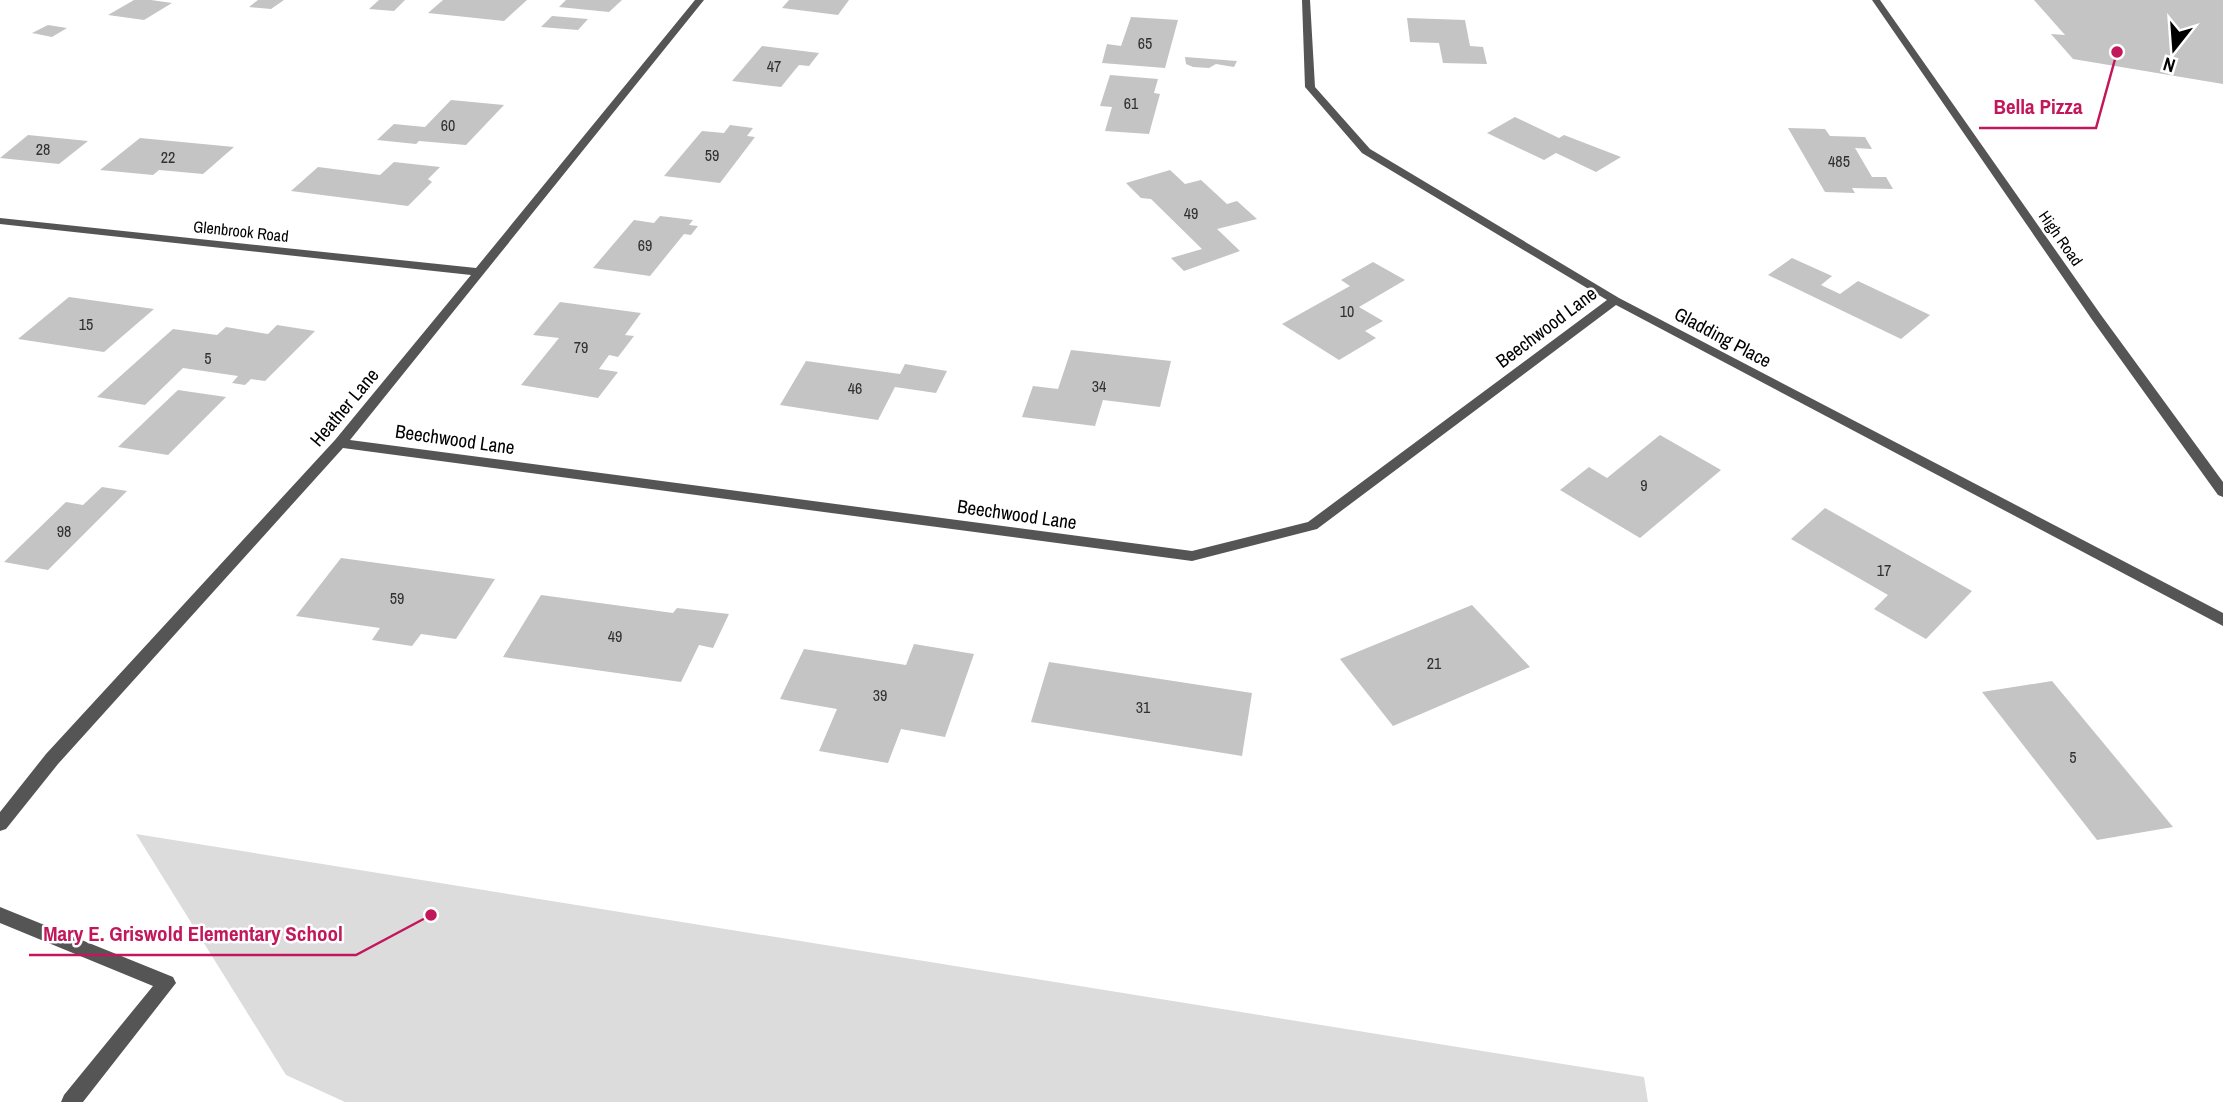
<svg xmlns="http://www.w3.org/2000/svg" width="2223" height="1102" font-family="'Archivo Narrow',sans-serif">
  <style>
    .green { fill: #dcdcdc }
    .building { fill: #c4c4c4 }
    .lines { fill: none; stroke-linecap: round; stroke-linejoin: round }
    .lane { fill: #555; fill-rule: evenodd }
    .street { fill: #555; fill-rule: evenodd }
    .labels { text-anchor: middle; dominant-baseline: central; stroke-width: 5; stroke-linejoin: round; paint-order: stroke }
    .number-label { font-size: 16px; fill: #313131 }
    .far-street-label { font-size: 16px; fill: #000; stroke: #fff }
    .street-label { font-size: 19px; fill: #000; stroke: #fff }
    .leader { fill: none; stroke: #c2185b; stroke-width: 2.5 }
    .callout-dot { fill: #c2185b; stroke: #fff; stroke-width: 2.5 }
    .callout-label { font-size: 21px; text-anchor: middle; font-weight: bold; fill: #c2185b; stroke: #fff; stroke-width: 5; stroke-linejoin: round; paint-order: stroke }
  </style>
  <rect width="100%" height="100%" fill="#fff"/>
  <path class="green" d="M136 834 1644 1077 1648 1102H345L286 1075Z"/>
  <g class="building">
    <path d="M134 0H151L172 3 144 20 108 15Z"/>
    <path d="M258 0H284L271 9 249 7Z"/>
    <path d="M379 0H405L394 11 369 9Z"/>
    <path d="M443 0H527L504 21 428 13Z"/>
    <path d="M566 0H622L609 12 559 7Z"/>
    <path d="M789 0H849L838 15 782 8Z"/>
    <path d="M2034 0H2223V84L2073 59 2051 34 2065 35Z"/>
    <path d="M552 16 588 19 578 30 541 27Z"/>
    <path d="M1131 17 1178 20 1165 68 1102 63 1107 44 1121 46Z"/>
    <path d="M1407 18 1465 20 1470 46 1483 47 1487 64 1443 63 1439 43 1410 42Z"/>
    <path d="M48 25 67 28 52 37 32 33Z"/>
    <path d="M762 46 819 53 809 66 799 65 781 87 732 81Z"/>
    <path d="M1185 57 1237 61 1234 67 1216 64 1209 68 1193 67 1186 64Z"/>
    <path d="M1110 75 1158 79 1154 93 1160 94 1149 134 1105 131 1112 107 1100 106Z"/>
    <path d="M451 100 504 105 466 145 419 141 416 144 377 140 394 124 425 127Z"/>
    <path d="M1515 117 1559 138 1564 135 1621 157 1596 172 1556 153 1544 160 1487 133Z"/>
    <path d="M730 125 753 128 747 136 755 137 720 183 664 176 702 131 724 133Z"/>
    <path d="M1788 128 1825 129 1830 136 1865 137 1872 149 1855 148 1872 177H1886L1893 189 1852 188 1855 193 1825 192Z"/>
    <path d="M28 135 88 141 59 164 0 158Z"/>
    <path d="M140 138 234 147 203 174 159 170 153 175 100 170Z"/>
    <path d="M394 162 440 167 428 179 432 182 408 206 291 191 318 167 380 175Z"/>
    <path d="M1170 170 1185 184 1201 180 1227 204 1237 201 1257 219 1217 229 1240 251 1184 271 1171 258 1202 249 1151 199 1141 198 1126 183Z"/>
    <path d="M660 216 693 220 689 225 698 226 691 235 684 234 650 276 593 268 634 220 654 223Z"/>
    <path d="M1792 258 1832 276 1821 285 1840 294 1858 281 1930 315 1901 339 1768 275Z"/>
    <path d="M1373 262 1405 280 1359 307 1383 321 1365 331 1376 338 1339 360 1282 324 1350 286 1341 280Z"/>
    <path d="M69 297 154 309 104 352 18 339Z"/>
    <path d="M560 302 641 313 625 335 634 336 618 357 609 355 599 369 618 372 598 398 521 385 559 338 533 335Z"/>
    <path d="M277 325 315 331 265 381 251 379 245 385 232 383 238 376 183 368 145 405 97 397 173 329 217 335 226 327 268 334Z"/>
    <path d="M1071 350 1171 361 1160 407 1103 400 1095 426 1022 417 1033 386 1058 389Z"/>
    <path d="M806 361 900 374 905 364 947 371 936 393 895 387 878 420 780 405Z"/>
    <path d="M178 390 226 397 168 455 118 447Z"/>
    <path d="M1660 435 1721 470 1640 538 1560 490 1589 467 1607 478Z"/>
    <path d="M102 487 127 491 48 570 4 562 66 502 83 505Z"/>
    <path d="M1825 508 1972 591 1926 639 1874 609 1888 595 1791 539Z"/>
    <path d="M341 558 495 579 456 639 421 634 412 646 372 640 380 628 296 616Z"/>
    <path d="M541 595 673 613 677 608 729 614 713 648 699 645 681 682 503 657Z"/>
    <path d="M1472 605 1530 667 1393 726 1340 659Z"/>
    <path d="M914 644 974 654 945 737 901 729 888 763 819 751 837 709 780 699 804 649 906 665Z"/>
    <path d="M1049 662 1252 693 1242 756 1031 722Z"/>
    <path d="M2052 681 2173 827 2097 840 1982 692Z"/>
  </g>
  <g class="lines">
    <path class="lane" d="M0 907 173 977 176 983 83 1102H61L64 1095 153 986 0 923Z"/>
    <g class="street">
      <path d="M695 0H704L350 440 1192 551 1308 522 1607 300 1362 153 1305 87 1302 0H1310L1315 87 1370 149 1619 298 2223 613V626L1616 305 1317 529 1192 561 343 448 58 764 6 829 0 831V812L46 754 335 440 471 275 0 224V218L476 268Z"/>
      <path d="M1872 0H1880L2101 315 2223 482V497L2218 495 2093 321Z"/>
    </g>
  </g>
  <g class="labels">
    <g class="number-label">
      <text x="1145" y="43">65</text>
      <text x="774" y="66">47</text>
      <text x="1131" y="103">61</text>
      <text x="448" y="125">60</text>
      <text x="43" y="149">28</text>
      <text x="712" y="155">59</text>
      <text x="168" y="157">22</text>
      <text x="1839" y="161">485</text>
      <text x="1191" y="213">49</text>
      <text x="645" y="245">69</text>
      <text x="1347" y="311">10</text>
      <text x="86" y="324">15</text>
      <text x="581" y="347">79</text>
      <text x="208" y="358">5</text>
      <text x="1099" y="386">34</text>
      <text x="855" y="388">46</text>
      <text x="1644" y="485">9</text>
      <text x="64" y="531">98</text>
      <text x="1884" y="570">17</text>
      <text x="397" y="598">59</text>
      <text x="615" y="636">49</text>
      <text x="1434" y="663">21</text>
      <text x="880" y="695">39</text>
      <text x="1143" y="707">31</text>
      <text x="2073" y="757">5</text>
    </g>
    <g class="far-street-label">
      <text transform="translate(241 231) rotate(6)">Glenbrook Road</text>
      <text transform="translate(2061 238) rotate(55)">High Road</text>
    </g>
    <g class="street-label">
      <text transform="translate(1546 327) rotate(-37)">Beechwood Lane</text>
      <text transform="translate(1723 337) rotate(28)">Gladding Place</text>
      <text transform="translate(344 407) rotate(-50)">Heather Lane</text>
      <text transform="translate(455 439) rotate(8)">Beechwood Lane</text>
      <text transform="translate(1017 514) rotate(8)">Beechwood Lane</text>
    </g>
  </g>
  <path class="leader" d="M2117 52L2096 128H1979M431 915L356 955H29"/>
  <g class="callout-dot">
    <circle cx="2117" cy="52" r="7"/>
    <circle cx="431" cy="915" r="7"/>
  </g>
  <g class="callout-label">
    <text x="2038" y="114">Bella Pizza</text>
    <text x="193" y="941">Mary E. Griswold Elementary School</text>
  </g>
  <g transform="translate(2174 49) rotate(197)" stroke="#ffffff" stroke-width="5" paint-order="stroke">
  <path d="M0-5L12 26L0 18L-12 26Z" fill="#000000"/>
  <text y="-10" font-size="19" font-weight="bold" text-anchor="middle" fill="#000000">N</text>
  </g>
</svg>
